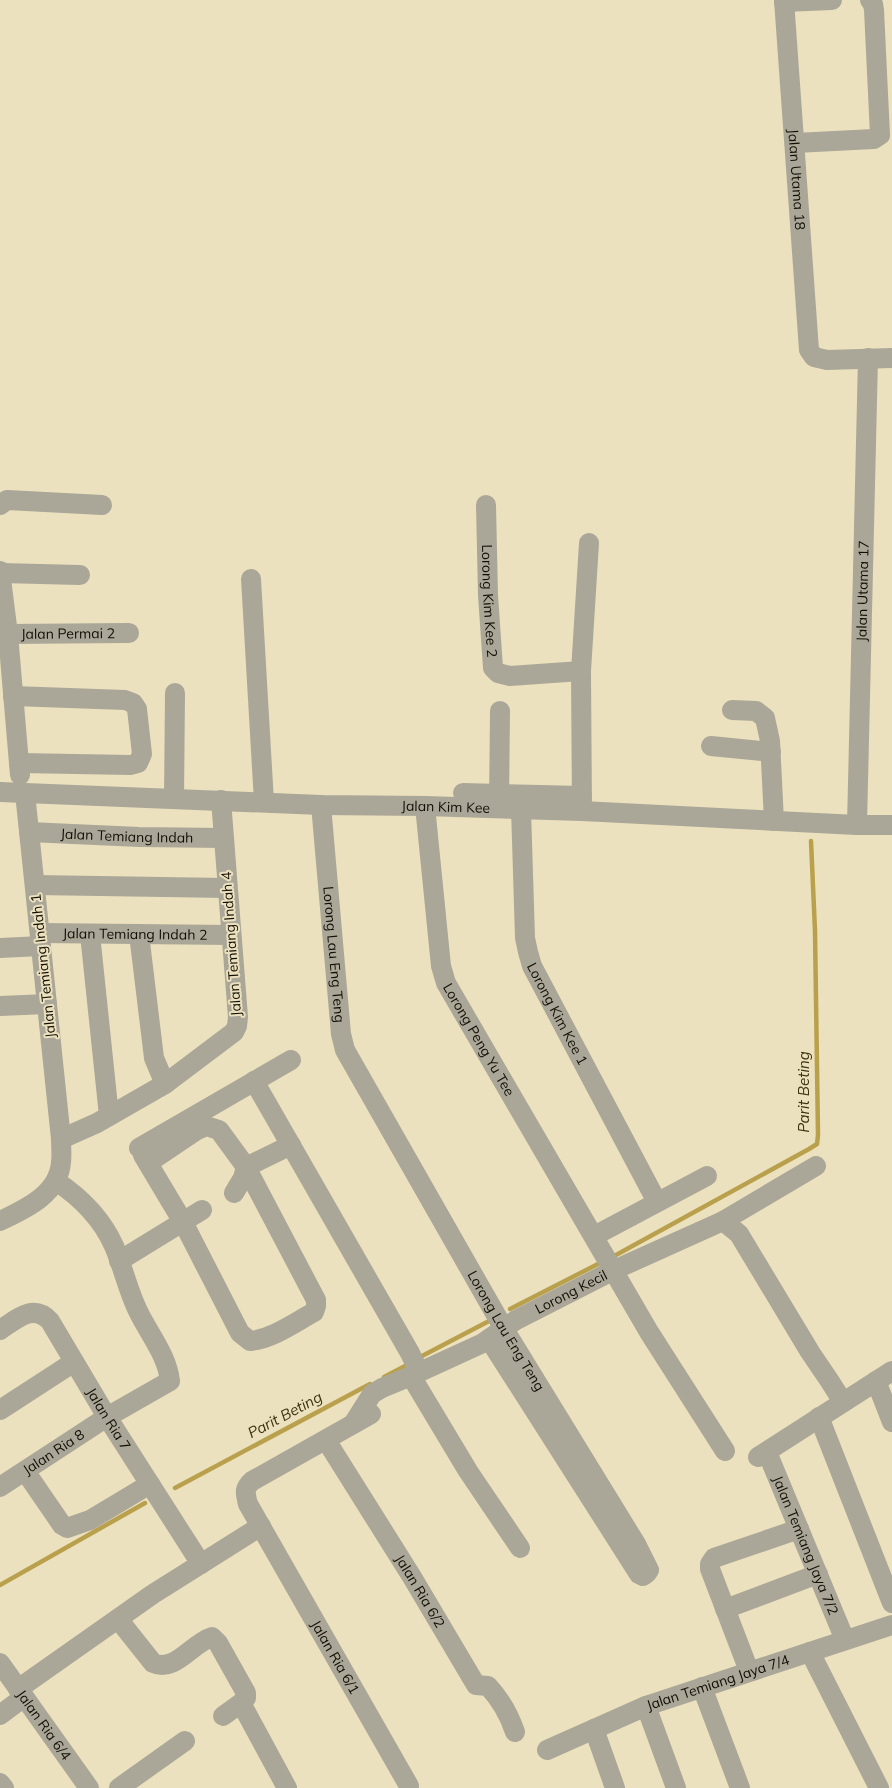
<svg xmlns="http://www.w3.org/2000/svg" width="892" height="1788" font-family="Mulish,sans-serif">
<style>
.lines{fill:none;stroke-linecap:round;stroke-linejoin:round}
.stream{stroke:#b9a04c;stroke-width:4.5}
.minor{stroke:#aba798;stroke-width:20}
.labels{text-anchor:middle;stroke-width:4;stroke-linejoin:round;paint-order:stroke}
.street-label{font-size:14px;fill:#120e04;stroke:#ece1be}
.water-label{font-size:15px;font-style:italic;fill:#3e330e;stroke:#ece1be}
</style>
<rect width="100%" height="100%" fill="#ece1be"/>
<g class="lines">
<g class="stream">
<path d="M616,1255L809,1149L817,1144L818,1135L815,931L811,841"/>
<path d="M510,1309L598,1264"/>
<path d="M422,1356L491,1320"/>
<path d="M384,1377L407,1365"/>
<path d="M175,1488L370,1384"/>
<path d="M0,1585L145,1503"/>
</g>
<g class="minor">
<path id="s1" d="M784,0L809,350L814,357L827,360L892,358"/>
<path d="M784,2L832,0"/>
<path d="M795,143L874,139L880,135L874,10L873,4L870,0"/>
<path d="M0,505L7,500L102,505"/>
<path id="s2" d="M486,505L488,595L493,668L498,673L510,676L581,671"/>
<path d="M0,571L8,634L20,775"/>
<path d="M0,573L80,575"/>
<path d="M251,579L264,802"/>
<path id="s3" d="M8,634L129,633"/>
<path d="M13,696L125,700L133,703L137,709L142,754L138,763L131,765L19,763"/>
<path d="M732,710L756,711L765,718L770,741L774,821"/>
<path d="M711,746L771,752"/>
<path id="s4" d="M0,792L321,805L425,806L582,811L857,825H892"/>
<path d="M463,793L582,796"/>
<path d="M174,799L175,693"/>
<path id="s5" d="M321,805L341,1034L345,1050L504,1329L636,1544L649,1570L647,1573L643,1576L639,1574L489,1339"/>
<path id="s6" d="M425,806L441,966L446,983L649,1332L725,1451"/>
<path d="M499,806L500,711"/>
<path id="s7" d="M521,809L525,938L528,952L532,966L657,1202"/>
<path d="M582,811L581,671L589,543"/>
<path id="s8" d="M857,825L868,358"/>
<path id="s9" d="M29,832L139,837L223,838"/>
<path d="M35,885L227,888"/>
<path id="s10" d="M40,933L231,935"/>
<path d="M90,934L109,1116"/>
<path d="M139,934L154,1058L165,1084"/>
<path d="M0,948L41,946"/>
<path d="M0,1006L47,1004"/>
<path d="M254,1081L410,1353L419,1372"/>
<path d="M61,1139L97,1123L165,1084L234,1032L237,1026L238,1017L221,800"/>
<path d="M139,1148L291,1060"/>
<path d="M143,1155L183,1222L240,1333L250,1341C272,1339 294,1323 314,1312L316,1306V1300L246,1167L291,1145"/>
<path d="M148,1163L197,1130L206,1126L219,1130L246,1167L243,1178L234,1193"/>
<path d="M0,1221C25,1209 59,1194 61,1162C62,1155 61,1147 61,1139L25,793"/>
<path d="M723,1221L816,1166"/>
<path d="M594,1236L707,1176"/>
<path d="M119,1261L202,1210"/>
<path id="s11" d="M0,1330C17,1319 33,1303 50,1321L107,1417L201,1564"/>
<path d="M876,1381L892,1422"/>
<path d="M0,1410L74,1362"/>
<path id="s12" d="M371,1414L252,1481C244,1488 245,1493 248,1504L409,1786"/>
<path d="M819,1417L892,1603"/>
<path d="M353,1424L372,1394L382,1388L411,1376"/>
<path id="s13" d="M326,1440L412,1577L476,1685L488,1686C501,1700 509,1714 515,1732"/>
<path id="s14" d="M767,1452L845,1640"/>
<path d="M758,1457L892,1371"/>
<path d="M25,1471L62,1525L67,1528L90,1520L150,1484"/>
<path id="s15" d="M0,1487L107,1417L170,1381C167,1355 149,1334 138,1311C128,1291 123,1267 114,1246C102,1219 80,1197 56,1181"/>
<path id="s16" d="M520,1548L468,1471L411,1376L483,1343L516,1320L614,1270L723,1221L739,1234L810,1352L829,1380L843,1402"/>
<path d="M725,1609L818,1574"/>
<path d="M118,1619L153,1663C175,1673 192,1643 212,1637L218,1643L246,1693V1698L241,1703L223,1716"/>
<path d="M810,1652L879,1788"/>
<path id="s17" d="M0,1663L89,1788"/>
<path d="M749,1671L710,1569V1564L714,1558L799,1529"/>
<path d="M702,1687L740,1788"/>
<path d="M18,1689L153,1594L261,1526"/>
<path d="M241,1703L287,1788"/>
<path d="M646,1706L676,1788"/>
<path d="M0,1715L24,1697"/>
<path d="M594,1729L615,1788"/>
<path id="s18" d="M547,1750L646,1706L892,1625"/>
<path d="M0,1783L4,1788"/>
<path d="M119,1788L185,1741"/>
</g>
</g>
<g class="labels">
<g class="street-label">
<text dy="5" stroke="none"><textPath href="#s1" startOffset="180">Jalan Utama 18</textPath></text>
<text dy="5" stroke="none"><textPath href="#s8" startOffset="234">Jalan Utama 17</textPath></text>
<text dy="5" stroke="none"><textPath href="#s2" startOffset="96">Lorong Kim Kee 2</textPath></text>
<text dy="5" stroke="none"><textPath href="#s3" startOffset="60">Jalan Permai 2</textPath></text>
<text dy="5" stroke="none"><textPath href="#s4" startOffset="446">Jalan Kim Kee</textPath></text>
<text dy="5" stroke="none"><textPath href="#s9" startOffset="98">Jalan Temiang Indah</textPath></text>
<text dy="5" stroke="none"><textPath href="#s10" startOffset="95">Jalan Temiang Indah 2</textPath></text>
<text transform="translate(231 944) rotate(-94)" y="5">Jalan Temiang Indah 4</text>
<text dy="5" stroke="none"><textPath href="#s5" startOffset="150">Lorong Lau Eng Teng</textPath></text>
<text transform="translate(43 966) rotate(-96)" y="5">Jalan Temiang Indah 1</text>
<text dy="5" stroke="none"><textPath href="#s7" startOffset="212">Lorong Kim Kee 1</textPath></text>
<text dy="5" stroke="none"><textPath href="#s6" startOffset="244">Lorong Peng Yu Tee</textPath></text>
<text dy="5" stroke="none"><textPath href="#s16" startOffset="385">Lorong Kecil</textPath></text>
<text dy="5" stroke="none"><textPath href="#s5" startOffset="570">Lorong Lau Eng Teng</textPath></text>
<text dy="5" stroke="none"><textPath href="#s11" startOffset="171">Jalan Ria 7</textPath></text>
<text dy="5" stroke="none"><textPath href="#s15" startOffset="64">Jalan Ria 8</textPath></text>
<text dy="5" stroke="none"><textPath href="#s14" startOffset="101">Jalan Temiang Jaya 7/2</textPath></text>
<text dy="5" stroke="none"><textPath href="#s13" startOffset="178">Jalan Ria 6/2</textPath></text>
<text dy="5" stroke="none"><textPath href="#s12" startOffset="338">Jalan Ria 6/1</textPath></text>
<text dy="5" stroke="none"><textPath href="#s18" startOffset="184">Jalan Temiang Jaya 7/4</textPath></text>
<text dy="5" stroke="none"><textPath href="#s17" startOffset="76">Jalan Ria 6/4</textPath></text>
</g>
<g class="water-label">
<text transform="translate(804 1092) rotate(-90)" y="5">Parit Beting</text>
<text transform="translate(285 1415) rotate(-28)" y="5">Parit Beting</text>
</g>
</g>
</svg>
